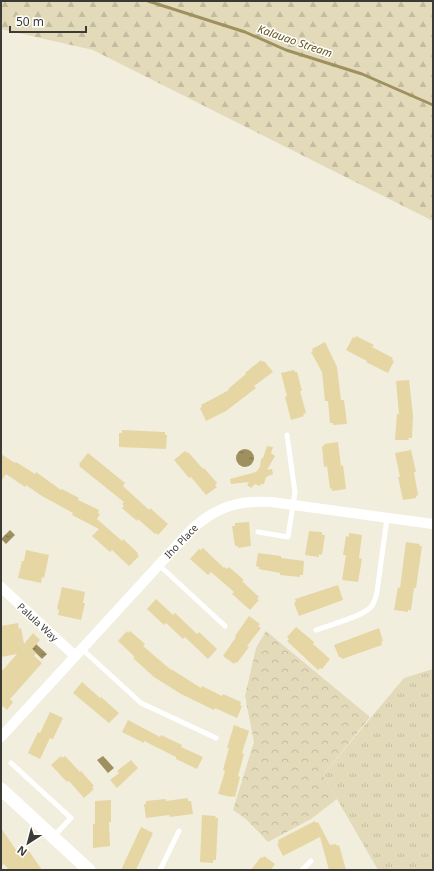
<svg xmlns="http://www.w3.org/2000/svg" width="434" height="871" font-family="'Noto Sans',sans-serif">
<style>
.grass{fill:url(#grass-tufts)}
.forest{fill:url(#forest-firs)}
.park{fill:url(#park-crowns)}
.water{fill:url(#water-ripples)}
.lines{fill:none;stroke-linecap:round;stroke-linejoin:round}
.stream{stroke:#9e905f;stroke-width:3}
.building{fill:#e5d6a3}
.service{stroke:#fff;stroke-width:5}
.minor{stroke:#fff;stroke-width:10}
.tertiary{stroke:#fff;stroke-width:13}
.labels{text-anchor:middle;stroke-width:3;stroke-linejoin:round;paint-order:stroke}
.street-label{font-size:10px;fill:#3c3a34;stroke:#fff}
.water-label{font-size:11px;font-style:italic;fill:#625318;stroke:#fff}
</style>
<defs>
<pattern id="grass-tufts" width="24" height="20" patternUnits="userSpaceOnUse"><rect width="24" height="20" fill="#e3daba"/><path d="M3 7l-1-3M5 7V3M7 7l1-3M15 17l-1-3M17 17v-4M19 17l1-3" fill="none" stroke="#c4bca0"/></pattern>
<pattern id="forest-firs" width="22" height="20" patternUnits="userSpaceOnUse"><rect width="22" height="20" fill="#e3daba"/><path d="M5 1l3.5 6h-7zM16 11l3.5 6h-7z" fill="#c4bca0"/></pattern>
<pattern id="park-crowns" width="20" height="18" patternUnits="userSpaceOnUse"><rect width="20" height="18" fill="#e3daba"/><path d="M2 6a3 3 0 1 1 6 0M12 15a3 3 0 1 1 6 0" fill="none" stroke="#c4bca0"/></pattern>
<pattern id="water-ripples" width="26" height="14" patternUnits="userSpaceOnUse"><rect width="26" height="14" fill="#9e905f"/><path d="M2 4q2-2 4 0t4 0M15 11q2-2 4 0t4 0" fill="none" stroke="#82774f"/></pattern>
</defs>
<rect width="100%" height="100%" fill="#f2eede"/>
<path class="grass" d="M433,669V870H378L323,775L404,678Z"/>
<path class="forest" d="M1,1H433V221L93,50L1,29Z"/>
<path class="park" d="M266,631L370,717L323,775L337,799L311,819L268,842L246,819L233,810L254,742L245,696L256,648Z"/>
<g class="water">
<circle cx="245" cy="458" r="9"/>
<path d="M10,530L15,535L6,544L1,539Z"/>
<path d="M36,644L47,654L42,659L32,649Z"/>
<path d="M103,756L114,768L108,773L97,760Z"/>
</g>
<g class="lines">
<path class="stream" d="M148,1L245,32L286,50L362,74L433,105"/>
</g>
<g class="building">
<path d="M356,336L374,345L372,347L393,358L392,360L394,361L388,373L366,362L367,361L346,350L353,337L355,338Z"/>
<path d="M325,342L337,367L341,400H344L347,424L333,425V423H330L328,401H325L322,372L311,352L313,351L312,349Z"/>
<path d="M261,360L262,362L264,361L273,372L254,386L256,388L226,411L206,421L200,408L202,407L201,405L229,390L228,389L246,374L245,373Z"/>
<path d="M294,370L295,372H297L302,391H300L306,413L303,414L304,416L291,420L285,397L287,396L281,373Z"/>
<path d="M409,380L413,415L412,438H408L409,440H395L397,414H399L396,381Z"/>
<path d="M122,430L165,432V435H167L166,449L119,447V433H122Z"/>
<path d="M338,442L341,466L343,465L346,489L332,491V488L330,489L327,466L324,467L322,446H324V444Z"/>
<path d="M267,446L273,447L271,453L275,456L267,470L272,469L273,474L266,477L264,484H261L260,486L255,484L251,488L247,485L249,482L231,484L230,479L256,472L260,467L261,459L263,458Z"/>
<path d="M411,450L416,472H414L418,495L416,496V498L403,500L398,477H400L395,453Z"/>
<path d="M185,451L187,453L188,452L203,469L204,468L217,483L215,485L217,487L206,495L191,477L189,478L174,460Z"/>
<path d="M88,453L125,483L123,486L149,510L150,508L168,524L158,535L156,533L155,534L138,519L137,521L122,508L124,506L122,504L124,502L79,466L80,465L79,464Z"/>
<path d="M1,454L15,463L16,462L35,474L36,472L61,490L62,489L79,498L78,500L99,510L98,513L100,514L97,519L122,541L123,539L138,553L137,554L139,556L129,566L112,550L110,552L92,536L99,529L72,515L73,513L42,496L26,485L25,487L6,474L1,481Z"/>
<path d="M249,522L251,546L238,548V546H235L232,526H235V523Z"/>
<path d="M309,531L322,532V535H325L322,555L319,554V557L305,555Z"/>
<path d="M349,533L362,535L359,558L362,559L358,582L342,580L346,555H343L346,536L349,537Z"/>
<path d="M406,542L420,544L419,546H422L416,588H414L411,610H408V612L394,610L398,587L400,588Z"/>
<path d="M203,548L224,568L225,567L227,569L229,567L244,580L242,581L259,597L257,599L259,600L250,610L232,594L234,592L211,572L208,575L190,559L199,549L201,550Z"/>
<path d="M26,550L49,555L44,578L42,577L41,583L18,578L22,561H24Z"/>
<path d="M258,553L281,556V558L304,561L303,575H300V577L280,575V573L259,569V567L256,566Z"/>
<path d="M338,585L343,600L299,616L294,603L296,602L295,599Z"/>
<path d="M62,587L85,592L83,603H85L81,620L58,615L59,610L57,609Z"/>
<path d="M156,599L173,615L175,613L197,634L199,632L217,649L208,659L185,637L183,639L166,623L164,625L147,609Z"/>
<path d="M249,616L260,624L258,626L261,628L247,646L249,647L237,663L235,662L234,664L223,656L236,637L235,636Z"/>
<path d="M18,623L19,629L21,628L24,644L33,633L40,640L32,649L36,653L34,656L42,663L10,699L13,702L7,710L3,706L1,709V672L17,654L1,657V626Z"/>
<path d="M296,627L314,642L313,644L330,659L322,669L320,668L318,670L287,641L289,639L287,637Z"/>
<path d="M379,628L383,641L381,642L382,645L342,659L341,657H339L334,645Z"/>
<path d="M127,631L128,633L130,631L145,644L143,646L171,670V669L201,688L202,686L222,696L223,694L241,702L240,705L242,706L237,718L215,708L214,710L181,694L154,677L133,658L135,657L118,641Z"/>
<path d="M82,682L100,698L101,697L119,713L109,723L73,693Z"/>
<path d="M50,712L63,718L53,739L50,738L40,759L28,753L38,732L40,733Z"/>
<path d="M128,720L160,737L161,735L182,745L181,747L203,757L197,769L176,759V757L144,741V743L122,732Z"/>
<path d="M234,725L249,731L242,753L244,754L238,776L240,777L235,797L232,796L231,797L218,794L225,771L223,770L229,748H227Z"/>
<path d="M61,756L62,758L65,756L80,772L81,771L94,786L92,787L94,789L84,798L69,781L67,782L51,765Z"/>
<path d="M131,760L138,768L117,788L110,780L119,773L117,771Z"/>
<path d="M188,798V801H191L193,814L170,817L169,815L146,818L144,804H146V801L166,799V801Z"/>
<path d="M111,800V822H109L110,846L93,848V824H95V801Z"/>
<path d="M202,815L216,816L215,818H218L216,860H213V863L200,862Z"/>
<path d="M315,821L316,823L318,822L330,845L336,844L337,846L339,845L346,870H329L320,837L283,856L277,844L279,843L278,840Z"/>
<path d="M141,827L153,833L136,870H121Z"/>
<path d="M1,828L20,856L29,851L42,870H9L4,864L1,866Z"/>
<path d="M264,856L275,864L271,870H251L261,857L263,858Z"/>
</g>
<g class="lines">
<g class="service">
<path d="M258,532L288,537L295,492L287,435"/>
<path d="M159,565L225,626"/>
<path d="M316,630C329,625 362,617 371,607C374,603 376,597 377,592L387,518"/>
<path d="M82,649L141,703L216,738"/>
<path d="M11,763L71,818L54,836"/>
<path d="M160,870L179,831"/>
<path d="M302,870L311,861"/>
</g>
<g class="minor">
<path d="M1,587L75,656"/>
<path d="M1,737L190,531C215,507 238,500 271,502L433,524"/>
</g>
<path class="tertiary" d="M1,789L89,870"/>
</g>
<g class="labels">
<g class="street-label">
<text transform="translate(181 541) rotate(-46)" y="4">Iho Place</text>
<text transform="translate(38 622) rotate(43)" y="4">Palula Way</text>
</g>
<g class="water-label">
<text transform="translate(295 41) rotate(19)" y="4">Kalauao Stream</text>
</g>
</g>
<rect width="434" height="871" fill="none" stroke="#3c3a34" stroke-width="4"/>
<g transform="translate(28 843) rotate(216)" stroke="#ffffff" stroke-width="3" paint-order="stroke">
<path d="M0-3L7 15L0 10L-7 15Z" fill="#3c3a34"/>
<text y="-6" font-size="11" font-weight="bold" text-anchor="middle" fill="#3c3a34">N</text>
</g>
<path d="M10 26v6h76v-6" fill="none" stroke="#3c3a34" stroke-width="2"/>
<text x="16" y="26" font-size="12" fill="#3c3a34" stroke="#ffffff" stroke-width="3" paint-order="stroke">50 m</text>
</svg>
